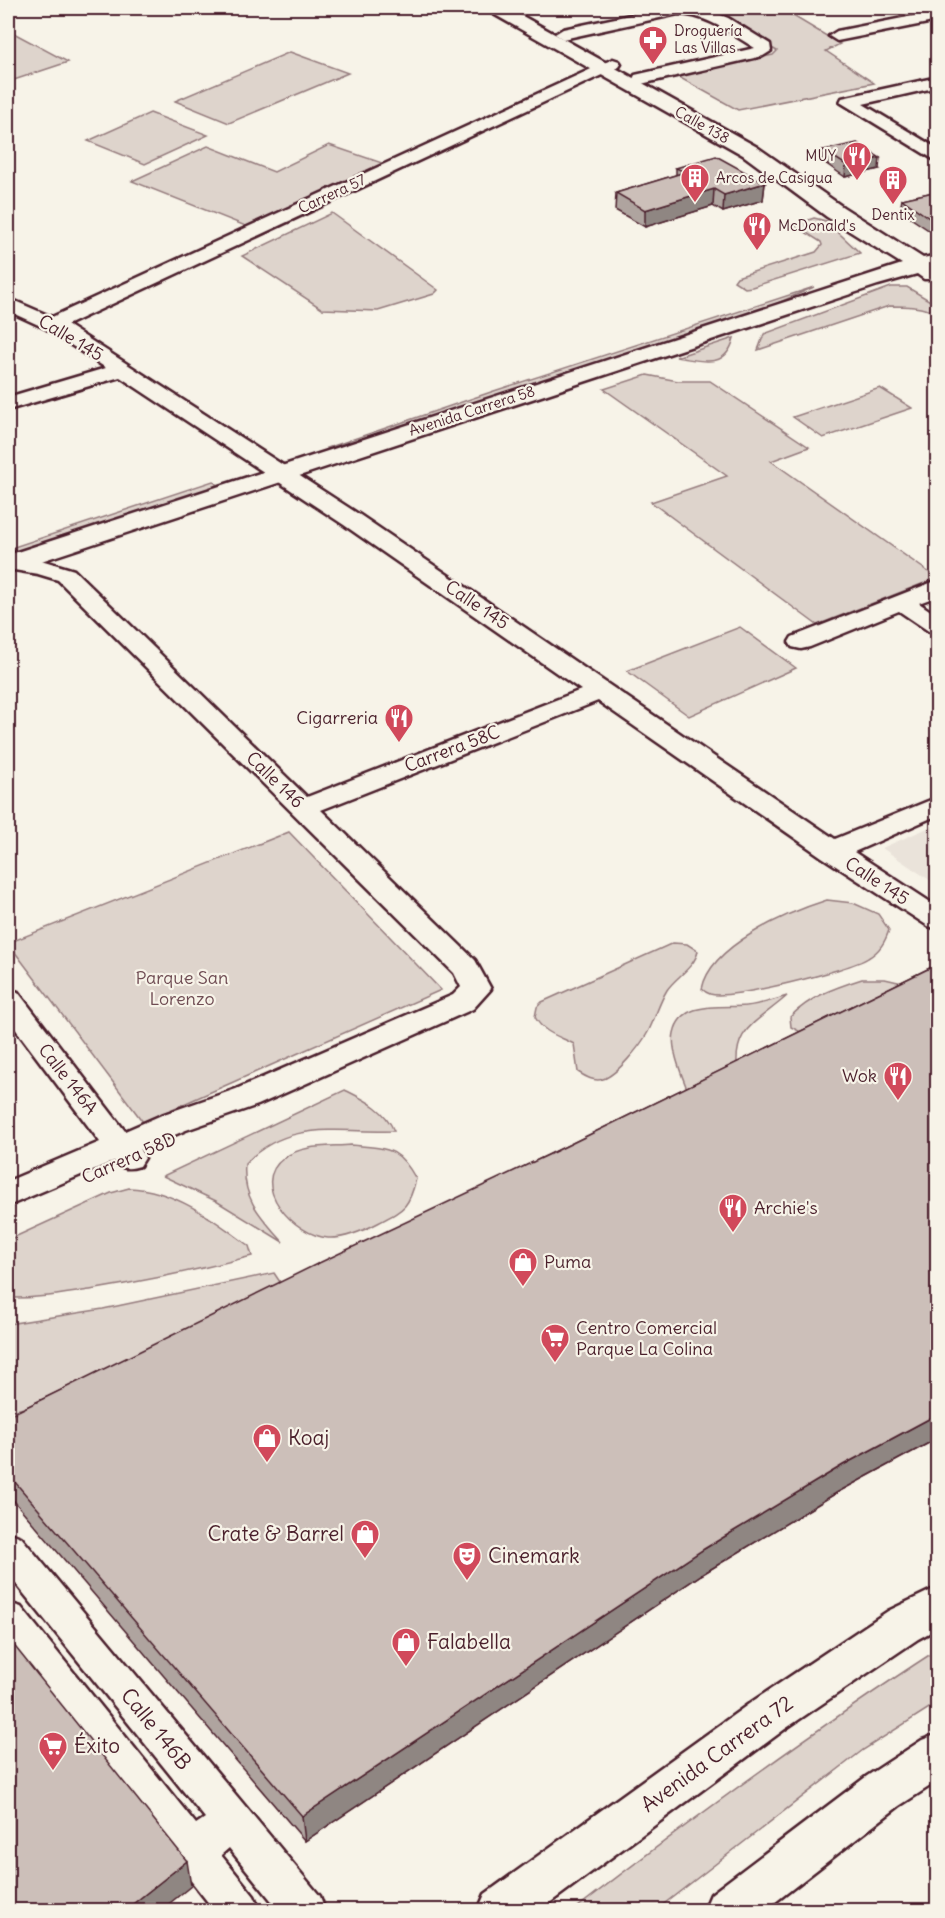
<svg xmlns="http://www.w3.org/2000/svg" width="945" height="1918" font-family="Delius,sans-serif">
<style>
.built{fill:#eae3da}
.green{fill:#ded4cc;stroke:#947a7c;stroke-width:1.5}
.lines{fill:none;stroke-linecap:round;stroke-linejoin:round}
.minor-casing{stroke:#4a1f2b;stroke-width:5}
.secondary-casing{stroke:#4a1f2b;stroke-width:5}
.trunk-casing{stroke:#4a1f2b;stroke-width:5}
.minor{fill:#f7f3e8;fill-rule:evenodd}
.secondary{fill:#f7f3e8;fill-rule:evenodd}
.trunk{fill:#f7f3e8;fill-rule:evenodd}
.wall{fill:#afa49f;stroke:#4a1f2b;stroke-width:1.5}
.shaded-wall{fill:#8f8682;stroke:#4a1f2b;stroke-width:1.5}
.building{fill:#ccbfb9;stroke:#4a1f2b;stroke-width:1.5}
.labels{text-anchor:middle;stroke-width:4.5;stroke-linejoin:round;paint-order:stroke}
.far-poi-label{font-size:15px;fill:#4a1f2b;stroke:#f7f3e8;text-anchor:start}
.far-street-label{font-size:15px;fill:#4a1f2b;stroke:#f7f3e8}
.street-label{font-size:18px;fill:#4a1f2b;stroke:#f7f3e8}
.poi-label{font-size:18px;fill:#4a1f2b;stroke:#f7f3e8;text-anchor:start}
.park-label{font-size:18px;fill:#6f4c53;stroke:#f7f3e8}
.near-poi-label{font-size:21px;fill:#4a1f2b;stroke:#f7f3e8;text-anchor:start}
.near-street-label{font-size:21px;fill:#4a1f2b;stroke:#f7f3e8}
</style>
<rect width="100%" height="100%" fill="#f7f3e8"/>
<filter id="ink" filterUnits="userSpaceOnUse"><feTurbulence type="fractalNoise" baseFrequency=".0167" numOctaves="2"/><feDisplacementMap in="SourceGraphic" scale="12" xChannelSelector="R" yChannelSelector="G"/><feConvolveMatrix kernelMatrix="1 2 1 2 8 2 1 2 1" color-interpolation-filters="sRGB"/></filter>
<g filter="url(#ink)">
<path class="built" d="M937,824V885L882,848Z"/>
<g class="green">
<path d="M701,8H780L840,44L826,51L874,83L738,110L675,75L773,55L777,51Z"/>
<path d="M8,30L68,62L8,82Z"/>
<path d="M290,52L348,73L229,123L175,101Z"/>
<path d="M150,113L208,135L145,164L88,141Z"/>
<path d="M329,145L385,164L248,227L132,181L208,146L274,172Z"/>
<path d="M332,213L438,290L434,294L378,311L322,309L242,256Z"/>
<path d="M814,218L826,221L860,253L752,287L745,288L734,281L737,277L816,252L822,245L821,242L794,225Z"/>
<path d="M814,287L753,314L330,451L327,448L494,391Z"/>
<path d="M891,287H907L937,305V314C923,306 905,306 889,306L758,350L764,334Z"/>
<path d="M734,338C726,370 702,361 676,357Z"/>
<path d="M647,375L678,381H710L809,447L771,461L937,578L817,625L651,502L727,476L604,389Z"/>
<path d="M880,388L912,408L823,438L793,417Z"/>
<path d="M213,481L219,487L8,558V549Z"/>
<path d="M740,627L796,668L689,716L627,671Z"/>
<path d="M289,832L441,990L143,1122L8,943Z"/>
<path d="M827,900L853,903L878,914L889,930C885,942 880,951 868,958C850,970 730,1000 710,994C707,993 704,991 702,989C710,945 789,912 827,900Z"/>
<path d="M673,943L687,944L698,951C695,967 676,977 667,990C659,1003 655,1019 648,1032C641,1045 617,1075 603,1079C594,1082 586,1077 578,1072L574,1044C559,1036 543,1033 535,1017L537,1007L542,1002Z"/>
<path d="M862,979H885L920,987L816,1040L791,1027L790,1017C811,996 834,988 862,979Z"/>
<path d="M787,996C755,1024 731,1029 738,1076L690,1097C684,1080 670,1050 674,1033C681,1000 720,1008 746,1006C760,1005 773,1000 787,996Z"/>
<path d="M345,1090C365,1100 385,1109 394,1131C340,1133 288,1118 245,1164C242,1199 261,1217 283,1242L216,1201L163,1176Z"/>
<path d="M351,1145C387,1149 397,1145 416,1179C409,1207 405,1209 380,1222C365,1230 345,1239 328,1238C295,1236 247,1185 284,1158C302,1144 330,1147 351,1145Z"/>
<path d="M129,1188C173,1189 215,1220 249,1246L252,1256C198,1270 145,1281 90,1290C62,1294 35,1299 8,1298V1240L111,1193Z"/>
<path d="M274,1273L288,1294L36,1405L8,1412V1324L103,1309Z"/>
<path d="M937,1650V1703L863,1750L656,1910H574C692,1819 812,1731 937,1650Z"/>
</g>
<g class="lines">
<g class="minor-casing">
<g id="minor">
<path d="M663,8L706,9L728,18L770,44L771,51L763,56L641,84L633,79L635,75L755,48C730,33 708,15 678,14L563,39L555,34L563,29Z"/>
<path d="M938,11V21L837,41L829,36L837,31Z"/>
<path d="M613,59L619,61L621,64L619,67L67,325L360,515L835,839L938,797V815L854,852L938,907V929L928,926L822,857L598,701L321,810L475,960L491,989L473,1009L258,1105L186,1130L140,1150L145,1158L140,1166C130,1169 121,1170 114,1161L8,1206V1181L100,1142L8,1019V989L18,992L125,1131L164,1114L236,1089L453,995L461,987L454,973L58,580L38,574L8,569V557L41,560L74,570L307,797L581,690L344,525L120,377L8,410V397L106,368L45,328L8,311V298L52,317Z"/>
<path d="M938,77V87L863,104L938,149V162L840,102L842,98Z"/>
<path d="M938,580V596L919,603L938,616V634L930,632L899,611L810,647L801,649L792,647L789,642L792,637Z"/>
<path d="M8,1532L21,1537L320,1896L325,1910H279L229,1848L221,1855L254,1896L260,1910H214L8,1647V1603L21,1607L196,1824L205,1818L8,1574Z"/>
</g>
</g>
<g class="secondary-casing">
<path id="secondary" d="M487,8H508L757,147L843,207L923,258L938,255V279H924L917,274L878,285L8,572V555L902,264L827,217L743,155L490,12Z"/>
</g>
<g class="trunk-casing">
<g id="trunk">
<path d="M938,1587V1628L918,1639L785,1729L540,1910H478L485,1894L753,1701L888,1611Z"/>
<path d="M938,1734V1781L899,1806L765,1910H704L711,1894L867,1776L922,1740Z"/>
</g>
</g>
<use href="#minor" class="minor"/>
<use href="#secondary" class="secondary"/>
<use href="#trunk" class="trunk"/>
</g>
<g class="wall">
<path d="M823,150L879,169L845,177L822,161Z"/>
<path d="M676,168L765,183L763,200L723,212L713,206L645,227L615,210L616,193L676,175Z"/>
<path d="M938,191L930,231L900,211L902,199Z"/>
<path d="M938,964V1438L838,1492L701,1575L305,1841L8,1494V1416L548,1155Z"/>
</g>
<g class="shaded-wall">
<path d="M880,158L879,169L845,177L846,165Z"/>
<path d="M765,183L763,200L723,212L724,195Z"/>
<path d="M714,189L713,206L645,227V210Z"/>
<path d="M938,218V230L930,231L932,220Z"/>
<path d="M938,1414V1438L838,1492L701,1575L305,1841L302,1816L704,1549L843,1465Z"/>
<path d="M187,1861L191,1886L160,1911H124Z"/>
</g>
<g class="building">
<path d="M857,143L880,158L846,165L823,150Z"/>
<path d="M716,156L765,183L724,195L714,189L645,210L616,193L685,172L676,168Z"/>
<path d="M938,191V218L932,220L902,199Z"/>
<path d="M938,964V1414L843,1465L704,1549L302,1816L8,1474V1416L319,1263L548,1155Z"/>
<path d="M8,1638L187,1861L124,1911H8Z"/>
</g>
</g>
<defs>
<g id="pharmacy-pin" transform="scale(1.5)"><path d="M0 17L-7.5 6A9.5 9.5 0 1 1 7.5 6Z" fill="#d1495b" stroke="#f7f3e8"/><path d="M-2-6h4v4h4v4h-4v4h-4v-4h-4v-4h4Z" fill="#fff"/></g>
<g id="restaurant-pin" transform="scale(1.5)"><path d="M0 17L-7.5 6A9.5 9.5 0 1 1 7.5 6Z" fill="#d1495b" stroke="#f7f3e8"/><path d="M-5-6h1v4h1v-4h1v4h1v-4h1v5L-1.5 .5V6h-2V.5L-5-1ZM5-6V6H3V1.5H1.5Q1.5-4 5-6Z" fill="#fff"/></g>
<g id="building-pin" transform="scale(1.5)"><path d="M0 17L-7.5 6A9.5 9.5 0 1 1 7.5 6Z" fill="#d1495b" stroke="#f7f3e8"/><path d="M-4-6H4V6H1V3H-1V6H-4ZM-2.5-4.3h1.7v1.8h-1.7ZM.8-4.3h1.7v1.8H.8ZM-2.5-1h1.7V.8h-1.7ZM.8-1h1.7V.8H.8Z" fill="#fff"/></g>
<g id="shop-pin" transform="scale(1.5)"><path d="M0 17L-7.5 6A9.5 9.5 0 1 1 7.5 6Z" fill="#d1495b" stroke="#f7f3e8"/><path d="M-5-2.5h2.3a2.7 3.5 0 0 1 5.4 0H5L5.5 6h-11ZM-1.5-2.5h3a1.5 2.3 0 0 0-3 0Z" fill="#fff"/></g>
<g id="supermarket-pin" transform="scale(1.5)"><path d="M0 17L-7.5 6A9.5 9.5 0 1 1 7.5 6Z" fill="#d1495b" stroke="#f7f3e8"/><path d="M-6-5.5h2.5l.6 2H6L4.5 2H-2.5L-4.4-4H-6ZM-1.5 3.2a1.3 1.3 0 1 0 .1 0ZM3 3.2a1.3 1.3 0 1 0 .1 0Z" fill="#fff"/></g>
<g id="theatre-pin" transform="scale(1.5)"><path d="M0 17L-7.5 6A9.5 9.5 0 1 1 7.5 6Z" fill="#d1495b" stroke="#f7f3e8"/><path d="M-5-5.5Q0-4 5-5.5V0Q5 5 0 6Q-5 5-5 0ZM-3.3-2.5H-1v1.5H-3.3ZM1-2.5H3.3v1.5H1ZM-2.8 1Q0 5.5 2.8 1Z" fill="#fff"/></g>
</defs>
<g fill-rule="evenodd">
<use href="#pharmacy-pin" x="653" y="40"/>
<use href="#restaurant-pin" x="857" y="156"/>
<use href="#building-pin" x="695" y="178"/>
<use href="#building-pin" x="893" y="180"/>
<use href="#restaurant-pin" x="757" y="226"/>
<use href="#restaurant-pin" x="399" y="718"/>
<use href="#restaurant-pin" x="898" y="1076"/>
<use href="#restaurant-pin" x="733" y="1208"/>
<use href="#shop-pin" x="523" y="1262"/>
<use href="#supermarket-pin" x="555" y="1338"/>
<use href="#shop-pin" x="267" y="1438"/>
<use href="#shop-pin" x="365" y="1534"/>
<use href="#theatre-pin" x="467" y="1556"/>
<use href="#shop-pin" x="406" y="1642"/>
<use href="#supermarket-pin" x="53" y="1746"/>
</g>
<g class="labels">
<g class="far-poi-label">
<text x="674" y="36">Droguería<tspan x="674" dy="17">Las Villas</tspan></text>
<text x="836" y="161" text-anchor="end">MUY</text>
<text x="716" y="183">Arcos de Casigua</text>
<text x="893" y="220" text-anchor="middle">Dentix</text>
<text x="778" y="231">McDonald's</text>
</g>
<g class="far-street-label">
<text transform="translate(702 125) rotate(29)" y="5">Calle 138</text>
<text transform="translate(332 194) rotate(-25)" y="5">Carrera 57</text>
<text transform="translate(472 411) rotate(-18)" y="5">Avenida Carrera 58</text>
</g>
<g class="street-label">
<text transform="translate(71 338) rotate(31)" y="6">Calle 145</text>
<text transform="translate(477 605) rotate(34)" y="6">Calle 145</text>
<text transform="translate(452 749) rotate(-21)" y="6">Carrera 58C</text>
<text transform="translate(275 780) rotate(44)" y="6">Calle 146</text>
<text transform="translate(877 881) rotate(33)" y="6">Calle 145</text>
<text transform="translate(68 1079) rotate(52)" y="6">Calle 146A</text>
<text transform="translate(129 1158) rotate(-24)" y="6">Carrera 58D</text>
</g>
<g class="poi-label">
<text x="378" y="724" text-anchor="end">Cigarreria</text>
<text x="877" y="1082" text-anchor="end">Wok</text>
<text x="754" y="1214">Archie's</text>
<text x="544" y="1268">Puma</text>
<text x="576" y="1334">Centro Comercial<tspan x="576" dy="21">Parque La Colina</tspan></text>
</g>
<g class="park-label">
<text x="182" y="984">Parque San<tspan x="182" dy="21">Lorenzo</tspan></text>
</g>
<g class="near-poi-label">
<text x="288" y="1445">Koaj</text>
<text x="344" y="1541" text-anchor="end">Crate &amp; Barrel</text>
<text x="488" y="1563">Cinemark</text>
<text x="427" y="1649">Falabella</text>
<text x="74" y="1753">Éxito</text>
</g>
<g class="near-street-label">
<text transform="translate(156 1729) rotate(51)" y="7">Calle 146B</text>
<text transform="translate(717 1754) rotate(-36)" y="7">Avenida Carrera 72</text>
</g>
</g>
<rect width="945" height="1918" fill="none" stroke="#f7f3e8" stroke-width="30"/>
<rect x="15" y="15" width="915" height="1888" fill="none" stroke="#4a1f2b" stroke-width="2" filter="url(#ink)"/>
</svg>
